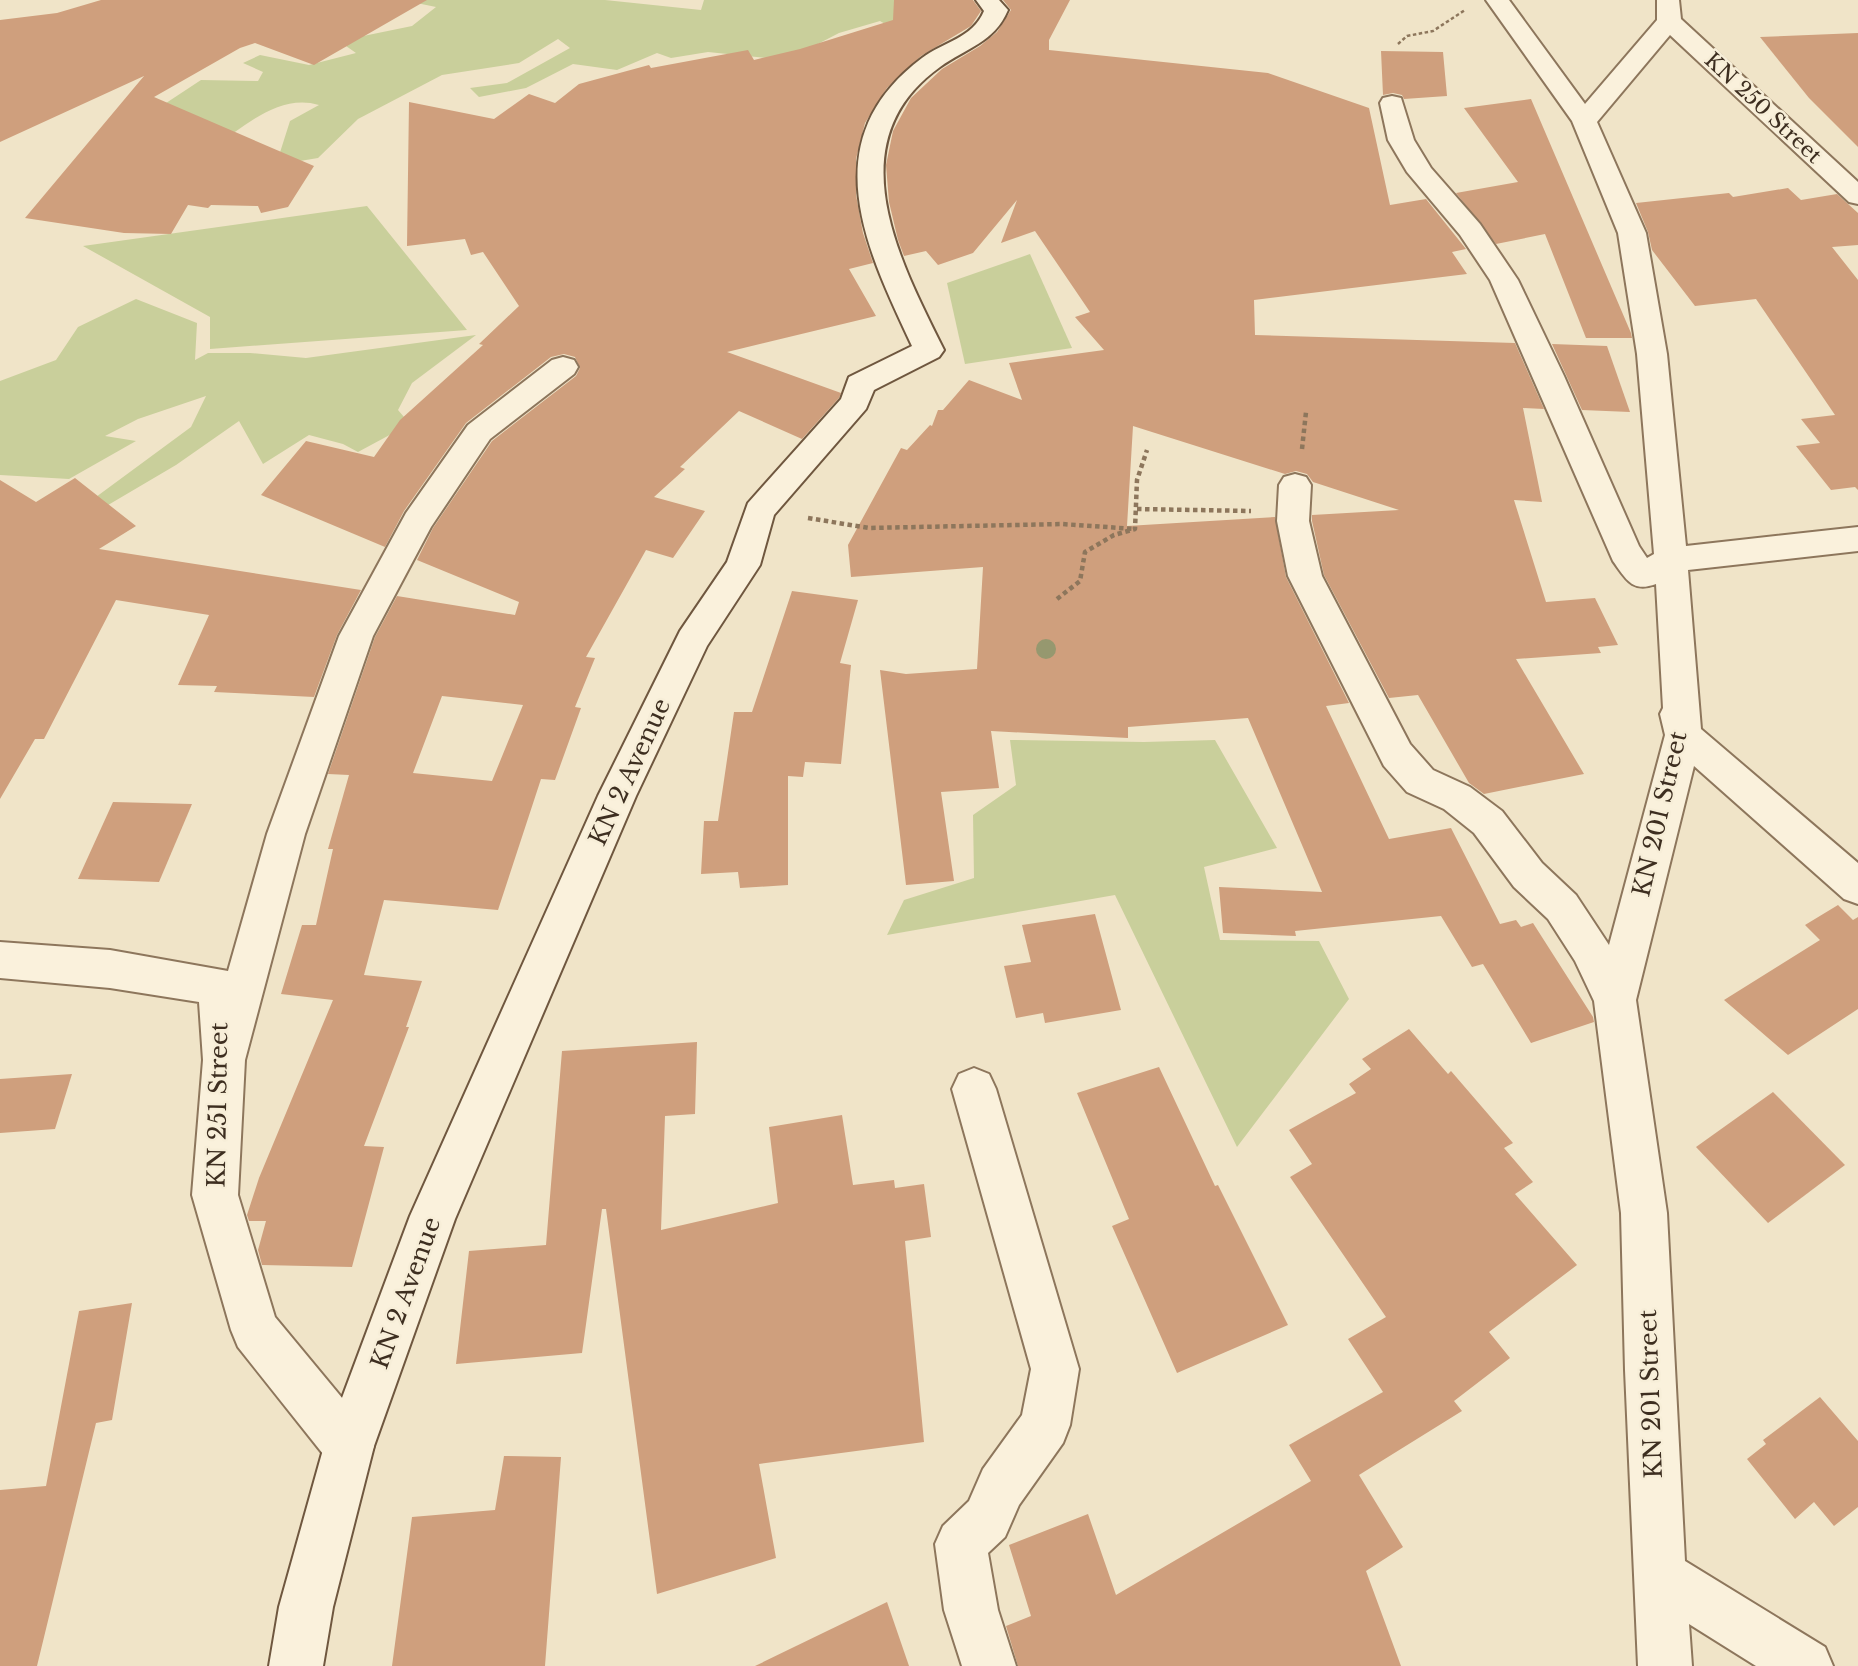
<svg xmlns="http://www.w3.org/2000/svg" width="1858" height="1666" font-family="'Libre Baskerville',serif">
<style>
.green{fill:#c9cf9b}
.building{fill:#cf9f7d;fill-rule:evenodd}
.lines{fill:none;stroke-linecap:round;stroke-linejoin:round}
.street-casing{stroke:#8d765c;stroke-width:4}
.secondary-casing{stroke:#6f573f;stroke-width:4}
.path-far1{stroke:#8d765c;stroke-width:2.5;stroke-dasharray:3.5 2.5;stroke-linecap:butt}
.path{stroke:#8d765c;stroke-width:4.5;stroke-dasharray:4.5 3.5;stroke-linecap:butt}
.street{fill:#faf1dc;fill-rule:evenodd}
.secondary{fill:#faf1dc;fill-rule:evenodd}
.tree{fill:#96986f}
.labels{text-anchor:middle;stroke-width:5;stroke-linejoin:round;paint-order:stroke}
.far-street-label{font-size:21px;fill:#3d2e20;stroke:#f7eed8}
.street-label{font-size:24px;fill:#3d2e20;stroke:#f7eed8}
</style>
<rect width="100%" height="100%" fill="#f0e4c8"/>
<g class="green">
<path d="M402,0H605L701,10L704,0H935L922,46L880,21L839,33L787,60L708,52L671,58L657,53L617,70L573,64L526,88L479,97L470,88L507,83L570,48L558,39L519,63L442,75L358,119L318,158L276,165L290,121L319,105C280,93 245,126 215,146L157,109L201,80L258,81L263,72L243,63L260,55L309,65L356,53L339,41L412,26L436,7Z"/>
<path d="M367,206L467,330L210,349V317L83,246Z"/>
<path d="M1030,254L1072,348L965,364L947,283Z"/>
<path d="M136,299L197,323L195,360L208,353H250L306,358L476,335L412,383L398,410L410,424L358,452L343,444L309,435L263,464L239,421L176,465L103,508L77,511L191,427L206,396L138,419L105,436L136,441L69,479L0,475V381L56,360L78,327Z"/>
<path d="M1010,740L1144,742L1215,740L1277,848L1204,867L1220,940L1319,941L1349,999L1237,1147L1115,895L887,935L904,900L974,878L973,815L1016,785Z"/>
</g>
<g class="building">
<path d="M101,0H427L314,65L255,43L240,48L154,97L314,166L288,207L261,213L258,206L211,205L208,208L188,205L171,234L124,233L25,218L144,76L0,142V20L57,13Z"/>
<path d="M894,0H973L981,11L971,26L921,56L887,88L865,123L856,159V195L863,233L873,263L849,269L876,316L727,352L841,393L839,398L802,439L739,411L680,467L685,469L654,497L705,511L673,558L646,550L586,657L595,658L575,707L581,708L555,780L541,779L498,910L384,900L364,975L422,981L406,1027H409L364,1146L384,1147L352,1267L262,1265L258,1250L266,1221H249L247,1215L259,1178L333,1000L281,994L302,925H316L333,849H328L349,775L328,774L375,637L397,596L515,615L519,602L417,560L433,528L492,441L576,376L580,368L575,357L564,354L551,357L466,423L404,511L385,547L261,495L306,441L374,457L400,420L483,345L479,344L519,306L483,252L471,255L465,239L407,246L409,102L494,119L529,94L555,103L579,84L649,65L651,68L748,50L754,60L800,49L893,20ZM442,696L523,705L492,781L413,773Z"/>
<path d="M1003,0H1070L1049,40V50L1268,73L1369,108L1390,205L1426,199L1466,249L1452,252L1467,274L1254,300L1255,335L1515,343L1544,409L1523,408L1542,502L1514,500L1546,602L1595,598L1618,645L1598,647L1601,653L1516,659L1584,774L1484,794L1469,783L1418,695L1389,698L1324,575L1312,521V515L1399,510L1313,482L1307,474L1296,471L1285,474L1133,426L1127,526L1275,517L1286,577L1349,703L1326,706L1389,839L1451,828L1500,924L1516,920L1521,927L1533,923L1593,1017L1594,1022L1531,1043L1483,964L1472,967L1441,916L1295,931L1296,936L1223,933L1219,887L1322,892L1248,718L1128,727V738L991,731L999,788L941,792L954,881L906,885L880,670L906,674L977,669L983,567L851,577L848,545L901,448L907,450L930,425L932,426L938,410H943L969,380L1022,400L1009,363L1104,350L1075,317L1090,312L1035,231L1001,243L1017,200L973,253L938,265L926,251L904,256L898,240L889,202L886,165L893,131L911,98L942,69L980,46L997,32L1011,10Z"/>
<path d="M1858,33V147L1809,98L1760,37Z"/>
<path d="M1381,51L1443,52L1447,96L1404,99L1402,95L1393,93L1383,95Z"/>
<path d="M1531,99L1631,333L1632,338H1586L1545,234L1496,244L1456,193L1518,182L1464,108Z"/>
<path d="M1788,188L1801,200L1837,194L1858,213V245L1832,247L1858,280V490L1855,487L1831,490L1796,446L1820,443L1801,419L1835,415L1756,299L1695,306L1652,250L1648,232L1636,203L1729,193L1733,197Z"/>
<path d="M1552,344L1607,346L1630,412L1582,410Z"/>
<path d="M75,478L136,526L99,549L361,590L337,635L314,697L214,692L217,686L178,685L209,615L116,600L44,739H35L0,799V480L36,502Z"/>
<path d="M792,591L858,600L840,663L851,665L841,764L805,762L803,777L788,776V885L740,888L738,872L701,874L704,821H718L734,712H752Z"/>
<path d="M113,802L192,804L159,882L78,879Z"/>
<path d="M1838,905L1853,920L1858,917V1009L1788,1055L1724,1000L1820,940L1805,925Z"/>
<path d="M1095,914L1121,1010L1045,1023L1043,1013L1016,1018L1004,966L1031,962L1022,925Z"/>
<path d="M1409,1029L1448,1074L1451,1071L1513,1143L1504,1148L1533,1182L1515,1194L1577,1265L1489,1332L1510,1358L1454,1401L1462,1411L1359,1475L1403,1547L1366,1571L1401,1666H1018L1006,1626L1031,1616L1009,1545L1088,1514L1116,1595L1311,1481L1289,1445L1383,1392L1348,1339L1386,1317L1290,1177L1312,1164L1289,1130L1356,1093L1349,1084L1371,1069L1362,1059Z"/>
<path d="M697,1042L695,1114L665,1116L661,1230L778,1203L769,1127L842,1115L853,1185L894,1180L895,1188L924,1184L931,1237L905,1241L924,1442L759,1464L776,1558L657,1594L606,1209H602L582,1353L456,1364L469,1251L546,1245L562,1051Z"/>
<path d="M1159,1067L1215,1186L1218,1185L1288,1325L1177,1373L1112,1226L1129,1219L1077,1093Z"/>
<path d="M72,1074L55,1129L0,1133V1079Z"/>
<path d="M1773,1092L1845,1165L1768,1223L1696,1147Z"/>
<path d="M132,1303L112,1420L96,1423L37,1666H0V1490L46,1486L79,1311Z"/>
<path d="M1820,1397L1858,1441V1507L1834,1526L1814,1502L1795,1519L1747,1459L1766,1444L1763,1440Z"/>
<path d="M504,1456L561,1457L545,1666H392L412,1517L495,1510Z"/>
<path d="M887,1602L909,1666H755Z"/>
</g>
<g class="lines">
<g class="street-casing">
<g id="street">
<path d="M1486,0H1509L1585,104L1657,20V0H1679L1681,19L1858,182V204L1849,202L1670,35L1597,122L1646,233L1667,354L1686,546L1858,527V551L1688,570L1701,729L1858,863V904L1844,899L1694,766L1636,1000L1667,1213L1685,1561L1825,1647L1833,1666H1756L1689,1624L1692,1666H1638L1625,1370L1621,1213L1594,1001L1575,961L1548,919L1514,887L1474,833L1444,809L1407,792L1384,766L1288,576L1277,521L1279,485L1284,477L1295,474L1306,477L1311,485L1309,521L1322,576L1410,744L1433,770L1470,787L1502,811L1542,863L1576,895L1609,945L1665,735L1660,714L1663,708L1656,584C1632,593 1626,579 1613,561L1490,280L1460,235L1407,172L1388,140L1380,103L1383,98L1392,96L1401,98L1414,140L1431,168L1480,224L1518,280L1564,376L1639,546L1647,558L1654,554L1637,354L1618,233L1572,121Z"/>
<path d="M563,357L574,360L578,367L574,374L490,439L431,527L373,636L305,834L245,1060L238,1195L275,1317L367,1428L374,1446L367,1464L349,1471L331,1464L238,1347L231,1330L192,1195L203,1060L199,1002L110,988L0,978V942L110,950L228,971L267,834L339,636L406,513L468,425L552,360Z"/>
<path d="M974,1068L989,1074L996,1089L1079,1369L1070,1425L1063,1443L1019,1505L1005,1537L988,1553L998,1610L1016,1666H962L944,1610L935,1544L943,1526L969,1501L983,1469L1022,1415L1031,1369L952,1089L959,1074Z"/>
</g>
</g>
<g class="secondary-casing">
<path id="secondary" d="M976,0H999L1008,10C994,43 966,48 940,67C836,141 899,260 944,350L939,357L874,390L866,409L774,515L760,565L707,646L636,796L455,1219L374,1446L333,1607L323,1666H269L279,1607L324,1446L410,1216L598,796L680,631L727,562L748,503L841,399L849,377L912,346C865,246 813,140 922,58C943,42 973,38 984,11Z"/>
</g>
<path class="path-far1" d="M1398,44L1407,36L1433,31L1465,10"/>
<g class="path">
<path d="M1302,449L1306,412"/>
<path d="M1137,509L1251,511"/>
<path d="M808,518L869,528L1062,524L1135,529"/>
<path d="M1057,599L1080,581L1085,552L1114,535L1135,529L1137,480L1147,450"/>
</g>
<use href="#street" class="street"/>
<use href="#secondary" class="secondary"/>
</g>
<circle class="tree" cx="1046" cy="649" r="10"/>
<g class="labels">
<g class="far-street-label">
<text transform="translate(1763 108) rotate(43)" y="7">KN 250 Street</text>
</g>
<g class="street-label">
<text transform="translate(630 772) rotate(-65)" y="8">KN 2 Avenue</text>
<text transform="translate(1660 814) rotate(-77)" y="8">KN 201 Street</text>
<text transform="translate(218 1105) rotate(-89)" y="8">KN 251 Street</text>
<text transform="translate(406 1293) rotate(-70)" y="8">KN 2 Avenue</text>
<text transform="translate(1651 1394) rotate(-92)" y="8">KN 201 Street</text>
</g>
</g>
</svg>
